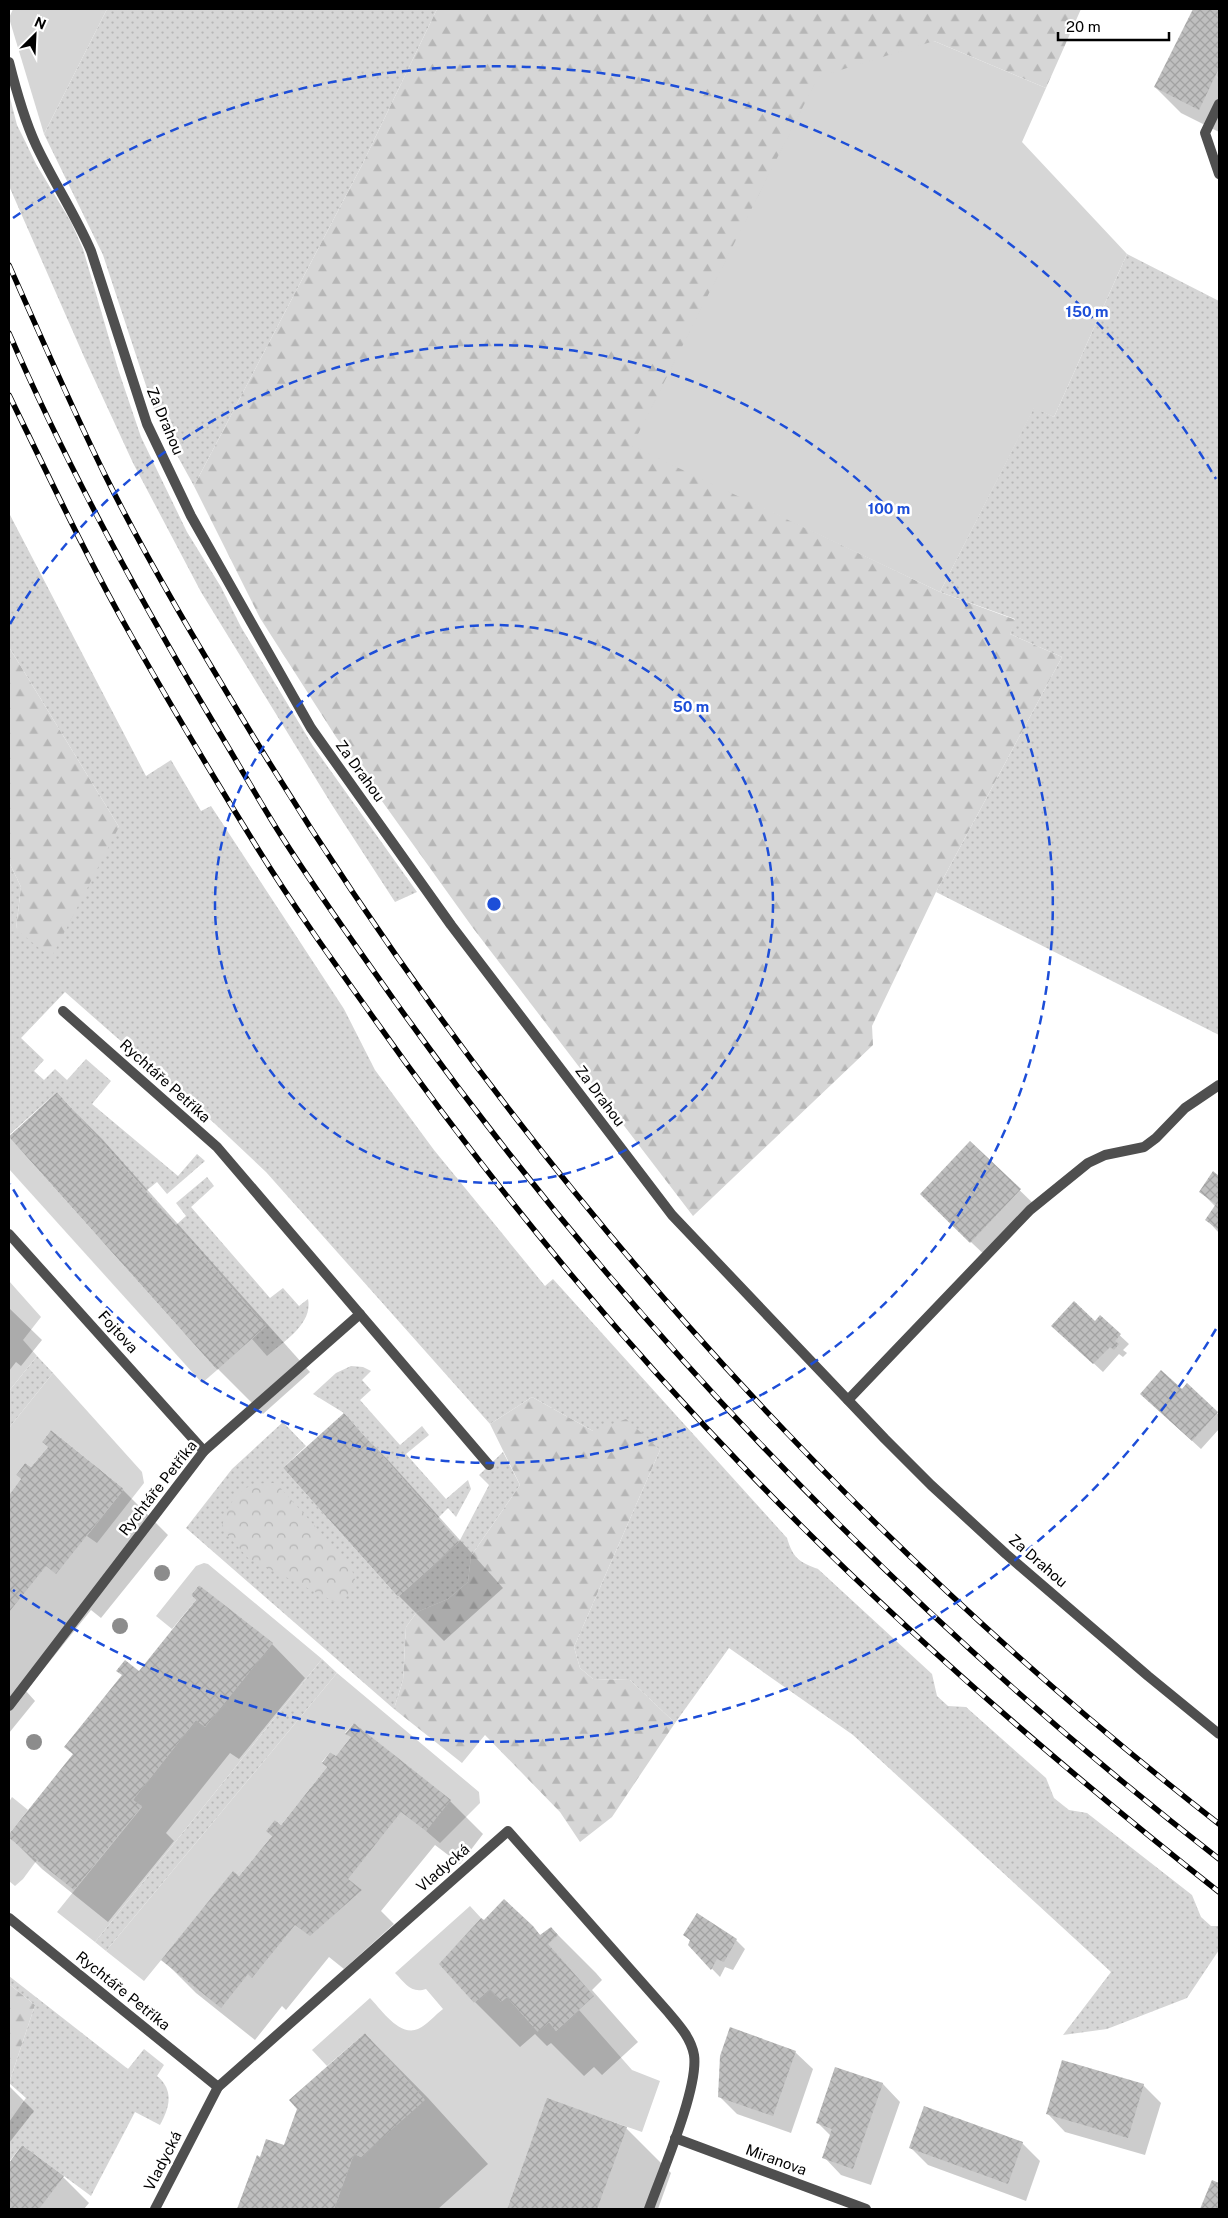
<svg xmlns="http://www.w3.org/2000/svg" width="1228" height="2218" font-family="'Public Sans',sans-serif">
<style>
.grass{fill:url(#grass-dots)}
.forest{fill:url(#forest-firs)}
.park{fill:url(#park-crowns)}
.garden{fill:#d6d6d6}
.shadow{fill:#0003}
.building{fill:url(#building-cross-hatch)}
.lines{fill:none;stroke-linecap:round;stroke-linejoin:round}
.lane{stroke:#4f4f4f;stroke-width:10}
.street{stroke:#4f4f4f;stroke-width:10}
.rail-casing{stroke:#000;stroke-width:5.5}
.rail{stroke:#fff;stroke-width:4;stroke-dasharray:11;stroke-linecap:butt}
.tree{fill:#8c8c8c}
.ring{fill:none;stroke:#1d4ed8;stroke-width:2.5;stroke-dasharray:9 6}
.labels{text-anchor:middle;stroke-width:5;stroke-linejoin:round;paint-order:stroke}
.street-label{font-size:15px;fill:#000;stroke:#fff}
.centre{fill:#1d4ed8;stroke:#fff;stroke-width:2.5}
.ring-label{font-size:15px;text-anchor:middle;font-weight:bold;fill:#1d4ed8;stroke:#fff;stroke-width:5;stroke-linejoin:round;paint-order:stroke}
</style>
<defs>
<pattern id="grass-dots" width="8" height="8" patternUnits="userSpaceOnUse" patternTransform="scale(1.25)"><rect width="8" height="8" fill="#d6d6d6"/><path d="M2 2h.1M6 6h.1" fill="none" stroke="#b6b6b6" stroke-width="1.8" stroke-linecap="round"/></pattern>
<pattern id="forest-firs" width="22" height="20" patternUnits="userSpaceOnUse" patternTransform="scale(1.25)"><rect width="22" height="20" fill="#d6d6d6"/><path d="M5 1l3.5 6h-7zM16 11l3.5 6h-7z" fill="#b6b6b6"/></pattern>
<pattern id="park-crowns" width="20" height="18" patternUnits="userSpaceOnUse" patternTransform="scale(1.25)"><rect width="20" height="18" fill="#d6d6d6"/><path d="M2 6a3 3 0 1 1 6 0M12 15a3 3 0 1 1 6 0" fill="none" stroke="#b6b6b6"/></pattern>
<pattern id="building-cross-hatch" width="8" height="8" patternUnits="userSpaceOnUse" patternTransform="scale(1.25)"><rect width="8" height="8" fill="#bfbfbf"/><path d="M0 0l8 8M0 8l8-8" fill="none" stroke="#a2a2a2"/></pattern>
</defs>
<rect width="100%" height="100%" fill="#fff"/>
<g class="grass">
<path d="M107,9H437L362,165L194,486L157,419L103,255L44,134Z"/>
<path d="M9,94L17,125L26,143L36,164L71,222L83,249L118,369L141,437L187,532L221,587L241,627L313,746L417,892L395,902L332,805L201,592L133,463L85,359L9,186Z"/>
<path d="M1127,254L1219,301V1035L936,892L1062,657L1010,634L1015,619L940,592L1034,407L1054,417Z"/>
<path d="M9,513L146,776L171,760L201,811L211,806L344,1009L375,1070L434,1150L545,1286L553,1279L787,1538C793,1558 799,1562 818,1569L932,1674L937,1696L948,1706L966,1707L1046,1778L1054,1798L1069,1810L1087,1813L1192,1895L1201,1917L1211,1926H1219V1950L1187,1998L1107,2029L1063,2035L1111,1972L853,1735L729,1648L675,1723L630,1680L593,1679L580,1668L574,1647L660,1450L593,1431L532,1397L490,1424L266,1172L214,1123L65,992L21,1038L44,1060L34,1071L44,1080L55,1069L67,1080L86,1059L111,1081L92,1104L178,1176L197,1154L205,1161L167,1194L157,1182L146,1191L57,1092L9,1135V862L21,887L16,929L119,827L9,647Z"/>
<path d="M207,1177L214,1186L191,1207L270,1298L283,1288L299,1306L308,1299C313,1324 284,1341 267,1356L252,1339L266,1326L176,1225L186,1216L176,1203Z"/>
<path d="M37,1356L53,1373L9,1428V1391Z"/>
<path d="M351,1366L363,1367L371,1371L362,1380L371,1390L360,1400L400,1445L422,1426L429,1435L406,1454L446,1499L468,1480L471,1489L456,1517L448,1508L438,1518L344,1413L313,1394L336,1373Z"/>
<path d="M283,1422L306,1446L283,1468L398,1597L459,1542L489,1485L479,1475L503,1452L520,1485L471,1556L468,1582L448,1599L417,1612L406,1627L403,1680L394,1709L186,1528L232,1469Z"/>
<path d="M322,1659L337,1673L106,1951L95,1942Z"/>
<path d="M9,1976L128,2069L144,2049L164,2065L157,2076C174,2090 170,2107 160,2125L135,2112L91,2196L22,2145L9,2162V2122L26,2098L9,2083L35,2005L9,1984Z"/>
</g>
<g class="forest">
<path d="M437,9H1081L1046,88L934,41L633,445L940,592L1016,620L1010,634L1062,657L936,892L872,1026L873,1045L693,1216L473,928L336,737L260,618L194,486L362,165Z"/>
<path d="M9,647L119,827L51,958L16,929L21,887L9,862Z"/>
<path d="M532,1397L593,1431L626,1419L660,1450L574,1647L580,1668L593,1679L630,1680L675,1723L612,1817L580,1842L560,1812L485,1735L462,1763L394,1709L403,1680L406,1627L417,1612L448,1599L468,1582L471,1556L520,1485L490,1424Z"/>
<path d="M9,1984L35,2005L9,2083Z"/>
</g>
<path class="park" d="M276,1483L351,1566L355,1580L348,1595L339,1604L248,1558L222,1529C224,1510 236,1489 256,1484C262,1483 269,1483 276,1483Z"/>
<g class="garden">
<path d="M13,9H107L44,134L9,18Z"/>
<path d="M934,41L1046,88L1022,142L1127,254L1054,417L1034,408L940,592L632,446L818,77Z"/>
<path d="M9,1137L217,1370L202,1383L9,1169Z"/>
<path d="M9,1281L41,1317L23,1340L37,1356L9,1391Z"/>
<path d="M53,1373L142,1472L144,1483L97,1543L87,1536L124,1489L51,1430L42,1442L48,1447L31,1467L25,1463L16,1475L21,1479L9,1495V1428Z"/>
<path d="M204,1563L208,1564L322,1659L95,1942L57,1912L142,1807L133,1800L196,1720L205,1727L272,1644L199,1585L191,1595L196,1600L172,1629L156,1616L196,1566Z"/>
<path d="M337,1673L479,1792L480,1803L440,1843L426,1831L450,1800L354,1723L345,1733L351,1737L336,1756L330,1752L322,1762L327,1767L281,1825L275,1820L272,1836L239,1876L233,1872L144,1981L106,1951Z"/>
<path d="M12,1797L28,1810L9,1834V1802Z"/>
<path d="M9,1838L37,1860L23,1879L15,1886L9,1881Z"/>
<path d="M470,1906L481,1918L440,1964L474,2003L490,1989L501,2002L507,1997L538,2032L549,2022L556,2031L579,2010L632,2070L660,2081L642,2132L547,2099L507,2209H334L354,2154L361,2157L424,2099L365,2033L327,2066L312,2050L370,1998C381,2009 399,2037 418,2029C427,2025 435,2015 443,2009L426,1989C411,1994 405,1983 395,1973Z"/>
</g>
<g class="shadow">
<path d="M1195,9H1219V132L1181,113L1155,87Z"/>
<path d="M57,1094L102,1139L310,1372L263,1414L218,1369L9,1136Z"/>
<path d="M970,1142L1038,1208L989,1259L939,1212Z"/>
<path d="M1214,1173L1219,1177V1233L1207,1220L1216,1207L1201,1192Z"/>
<path d="M9,1308L42,1340L21,1366L16,1362L9,1371Z"/>
<path d="M1100,1317L1129,1344L1123,1350L1127,1353L1123,1357L1119,1354L1103,1372L1062,1334L1095,1322Z"/>
<path d="M1187,1385L1219,1415V1429L1201,1449L1150,1402L1182,1391Z"/>
<path d="M343,1415L388,1460L503,1588L444,1641L399,1596Z"/>
<path d="M52,1432L123,1490L168,1535L101,1618L91,1610L26,1691L35,1701L9,1733V1497L49,1447Z"/>
<path d="M272,1644L305,1678L239,1759L230,1753L166,1833L174,1841L108,1922L42,1869L9,1836L74,1755L66,1747L140,1673Z"/>
<path d="M347,1733L450,1801L483,1834L460,1864L435,1845L381,1911L394,1924L344,1969L329,1957L286,2010L282,2006L255,2040L196,1993L163,1960L240,1878L352,1738Z"/>
<path d="M532,1927L541,1936L551,1928L596,1973L602,1980L592,1990L638,2042L602,2075L594,2067L584,2076L551,2043L547,2046L535,2034L520,2047L475,2002L441,1964Z"/>
<path d="M685,1935L736,1940L745,1949L733,1970L725,1967L720,1977L689,1945L691,1941Z"/>
<path d="M365,2034L428,2098L488,2164L438,2209H238L257,2157L260,2158L285,2147Z"/>
<path d="M795,2052L813,2069L791,2133L737,2114L719,2096Z"/>
<path d="M836,2068L883,2084L900,2102L871,2185L841,2175L824,2157L831,2136L817,2122Z"/>
<path d="M1143,2085L1161,2103L1145,2155L1065,2132L1048,2114Z"/>
<path d="M9,2086L34,2111L9,2143Z"/>
<path d="M548,2100L626,2128L671,2173L658,2209H508Z"/>
<path d="M1022,2143L1040,2161L1026,2201L928,2165L910,2147Z"/>
<path d="M22,2147L63,2177L89,2203L84,2209H9V2165Z"/>
</g>
<g class="building">
<path d="M1193,9H1219V68L1199,110L1154,87Z"/>
<path d="M57,1092L266,1326L217,1370L9,1137Z"/>
<path d="M970,1141L1021,1189L970,1243L920,1194Z"/>
<path d="M1213,1171L1219,1176V1230L1205,1220L1216,1204L1199,1192Z"/>
<path d="M1074,1301L1095,1321L1100,1315L1121,1334L1115,1341L1119,1344L1114,1350L1110,1347L1093,1364L1051,1326Z"/>
<path d="M1161,1370L1182,1389L1187,1383L1218,1412L1192,1441L1140,1394Z"/>
<path d="M344,1413L459,1542L398,1597L283,1468Z"/>
<path d="M51,1430L124,1489L56,1574L46,1566L9,1612V1495L21,1479L16,1475L25,1463L31,1467L48,1447L42,1442Z"/>
<path d="M199,1585L273,1643L205,1727L196,1720L133,1800L142,1806L74,1890L9,1838V1834L73,1754L64,1747L122,1675L116,1671L125,1660L139,1671L196,1600L191,1595Z"/>
<path d="M354,1723L451,1800L426,1831L401,1812L348,1879L362,1890L310,1936L295,1925L252,1978L248,1974L221,2008L161,1960L233,1871L239,1876L272,1836L266,1831L275,1820L281,1825L327,1767L322,1763L330,1752L336,1756L351,1737L345,1734Z"/>
<path d="M504,1899L533,1926L540,1935L551,1927L558,1935L548,1944L594,1996L556,2031L549,2022L538,2032L507,1997L501,2002L490,1989L474,2003L439,1964L481,1918L484,1920Z"/>
<path d="M697,1913L737,1939L724,1962L717,1959L711,1970L688,1945L690,1940L683,1935Z"/>
<path d="M730,2027L796,2051L773,2116L718,2097L720,2056Z"/>
<path d="M365,2033L425,2100L361,2157L354,2154L334,2209H237L257,2155L260,2157L266,2139L284,2145L297,2109L289,2100Z"/>
<path d="M1062,2060L1144,2084L1128,2138L1046,2114Z"/>
<path d="M835,2067L883,2083L853,2169L822,2158L832,2129L816,2123Z"/>
<path d="M547,2098L627,2127L597,2209H507Z"/>
<path d="M924,2106L1023,2142L1008,2184L909,2148Z"/>
<path d="M22,2145L64,2176L39,2209H9V2163Z"/>
<path d="M1212,2180L1219,2183V2209H1200Z"/>
</g>
<g class="lines">
<g class="lane">
<path d="M1219,104L1205,133L1219,174"/>
<path d="M848,1400L1030,1210L1088,1163L1105,1155L1144,1147L1156,1138L1185,1108L1219,1085"/>
</g>
<g class="street">
<path d="M9,62C16,90 24,119 36,145C53,181 75,214 91,251L147,424L191,516L311,728L451,925L672,1215L885,1439L931,1485L1006,1554L1148,1676L1219,1734"/>
<path d="M63,1011L217,1147L489,1465"/>
<path d="M9,1234L204,1451"/>
<path d="M9,1706L204,1451L360,1314"/>
<path d="M9,1918L218,2087"/>
<path d="M675,2138L866,2209"/>
<path d="M155,2209L218,2087L508,1831L668,2012C679,2025 691,2038 694,2055C699,2088 661,2175 649,2209"/>
</g>
<g class="rail-casing">
<g id="rail">
<path d="M9,265C40,335 71,406 105,475C149,564 201,650 253,736C507,1154 833,1523 1219,1824"/>
<path d="M9,333C68,469 140,600 216,727C238,763 259,801 282,837C317,892 356,946 394,1000C626,1325 904,1614 1219,1859"/>
<path d="M9,395C49,477 88,560 133,639C173,709 215,780 258,849C292,904 330,957 368,1010C484,1175 613,1332 753,1477C897,1626 1056,1763 1219,1892"/>
</g>
</g>
<use href="#rail" class="rail"/>
</g>
<g class="tree">
<circle cx="162" cy="1573" r="8"/>
<circle cx="120" cy="1626" r="8"/>
<circle cx="34" cy="1742" r="8"/>
</g>
<g class="ring">
<circle cx="494" cy="904" r="279"/>
<path d="M10 624A559 559 0 1 1 10 1184"/>
<path d="M1216 1329A838 838 0 0 1 13 1590M13 218A838 838 0 0 1 1216 479"/>
</g>
<g class="labels">
<g class="street-label">
<text transform="translate(165 421) rotate(67)" y="5">Za Drahou</text>
<text transform="translate(360 771) rotate(54)" y="5">Za Drahou</text>
<text transform="translate(165 1081) rotate(42)" y="5">Rychtáře Petříka</text>
<text transform="translate(600 1096) rotate(53)" y="5">Za Drahou</text>
<text transform="translate(118 1332) rotate(48)" y="5">Fojtova</text>
<text transform="translate(158 1488) rotate(-52)" y="5">Rychtáře Petříka</text>
<text transform="translate(1038 1561) rotate(41)" y="5">Za Drahou</text>
<text transform="translate(443 1868) rotate(-41)" y="5">Vladycká</text>
<text transform="translate(123 1991) rotate(39)" y="5">Rychtáře Petříka</text>
<text transform="translate(776 2160) rotate(20)" y="5">Miranova</text>
<text transform="translate(163 2161) rotate(-63)" y="5">Vladycká</text>
</g>
</g>
<circle cx="494" cy="904" r="8" class="centre"/>
<g class="ring-label">
<text x="1087" y="317">150 m</text>
<text x="889" y="514">100 m</text>
<text x="691" y="712">50 m</text>
</g>
<rect width="1228" height="2218" fill="none" stroke="#000000" stroke-width="20"/>
<g transform="translate(35 35) rotate(24)" stroke="#ffffff" stroke-width="4" paint-order="stroke">
<path d="M0-4L9 19L0 12L-9 19Z" fill="#000000"/>
<text y="-8" font-size="14" font-weight="bold" text-anchor="middle" fill="#000000">N</text>
</g>
<path d="M1058 32v8h111v-8" fill="none" stroke="#000000" stroke-width="2.5"/>
<text x="1066" y="32" font-size="15" fill="#000000" stroke="#ffffff" stroke-width="4" paint-order="stroke">20 m</text>
</svg>
